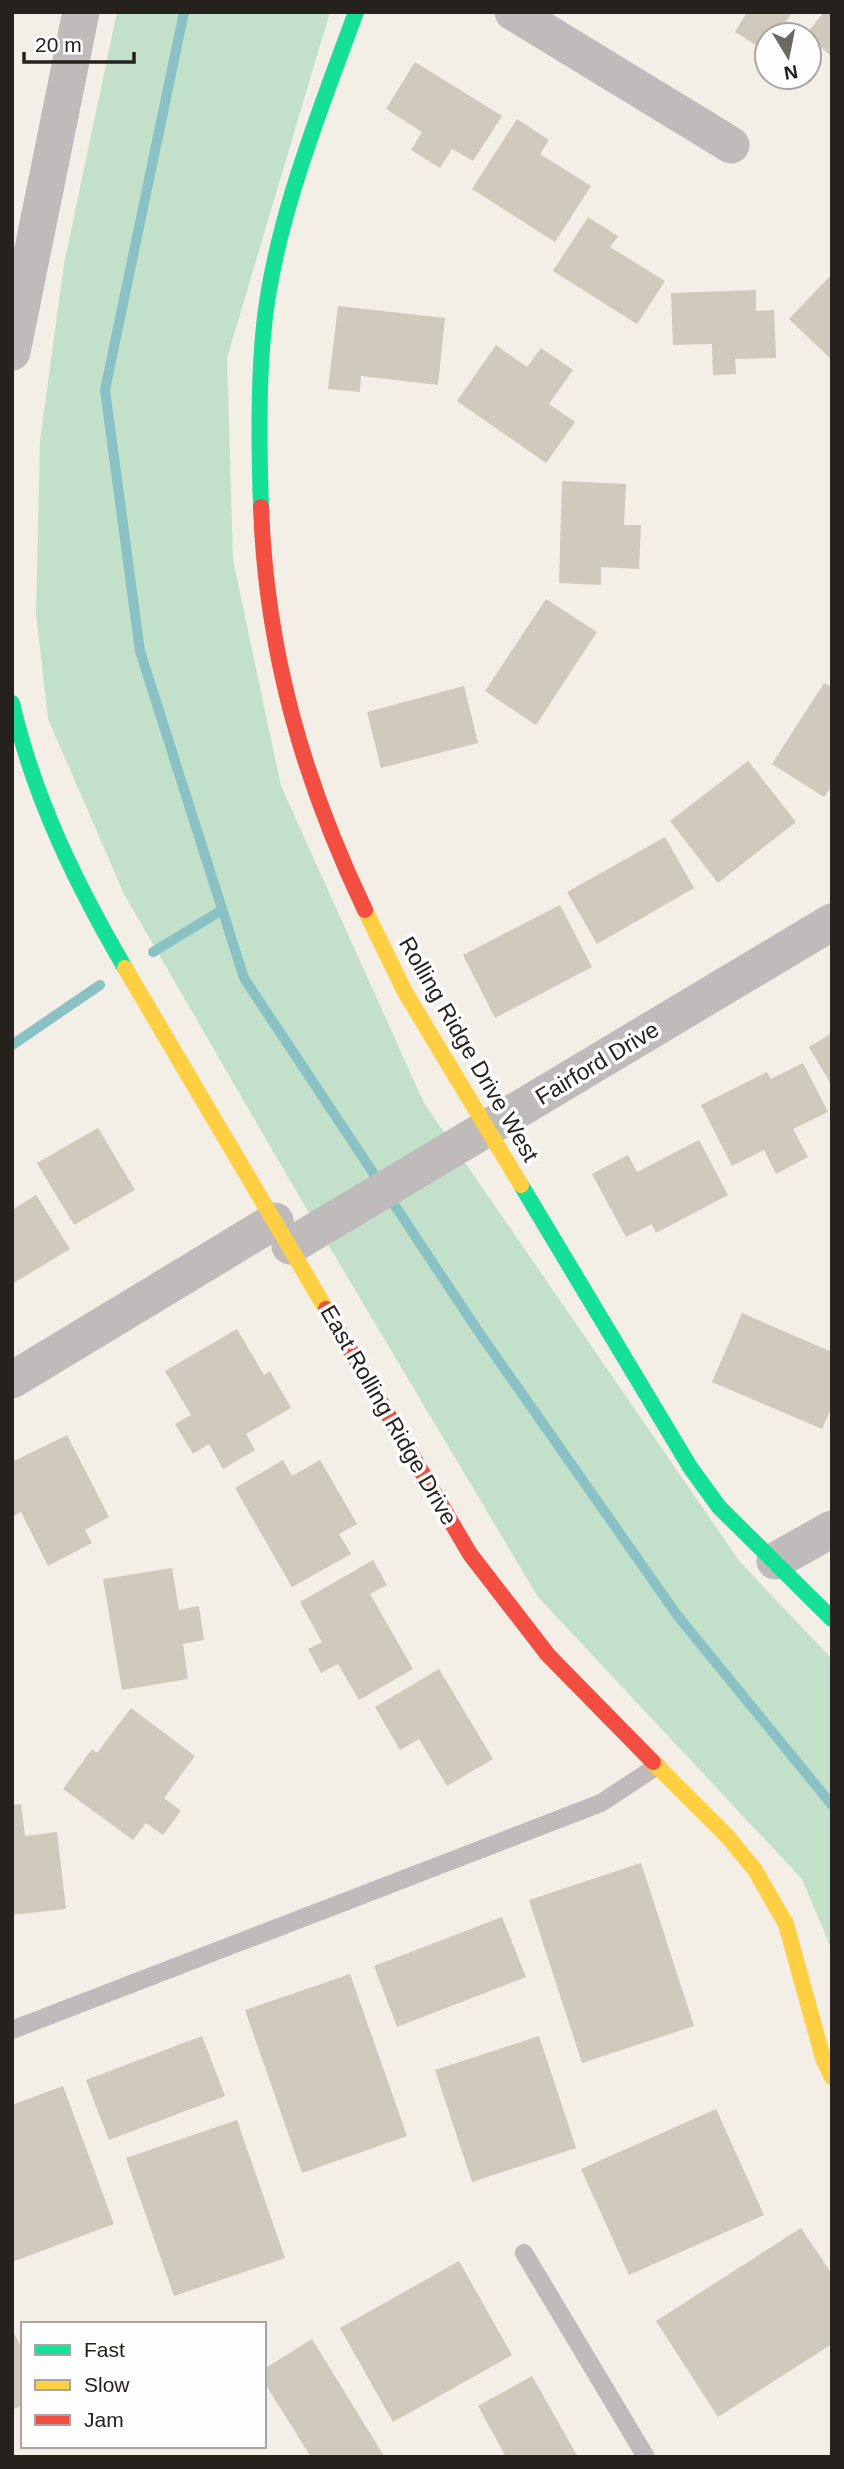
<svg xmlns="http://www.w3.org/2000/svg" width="844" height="2469" font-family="Helvetica,sans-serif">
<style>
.green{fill:#c3e1ca}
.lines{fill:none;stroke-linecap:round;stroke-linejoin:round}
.stream{stroke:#8ac1c4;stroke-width:10}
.building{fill:#d1c9bb}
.lane{stroke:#bebbba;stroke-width:18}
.street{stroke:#bebbba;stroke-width:37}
.fast{stroke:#16e098;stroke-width:16}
.slow{stroke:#ffcf43;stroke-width:16}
.jam{stroke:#f24e42;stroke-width:16}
.labels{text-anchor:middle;stroke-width:7;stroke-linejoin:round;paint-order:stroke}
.street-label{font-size:23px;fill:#25221d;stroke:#fefefe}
</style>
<rect width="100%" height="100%" fill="#f3eee6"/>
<path class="green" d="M117,12H330L227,358L233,560L281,786L424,1103L740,1562L832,1659V1950L802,1879L538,1597L289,1179L124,894L48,719L36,613L40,441L64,264Z"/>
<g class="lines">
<g class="stream">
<path d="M184,12L105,390L140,651L244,978L478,1331L677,1615L832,1805"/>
<path d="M153,952L222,910"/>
<path d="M12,1045L100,985"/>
</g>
</g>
<g class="building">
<path d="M747,12H792L778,35H767V52L735,32Z"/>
<path d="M824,12H832V57L806,34Z"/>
<path d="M415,62L502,116L473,161L452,149L440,168L411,150L422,132L386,109Z"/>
<path d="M517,119L549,140L540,154L591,186L555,242L472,189Z"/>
<path d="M588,217L618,236L610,247L665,281L637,324L553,271Z"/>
<path d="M832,274V360L789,319Z"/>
<path d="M756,290V311L774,310L776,358L735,359L736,374L713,375L712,344L673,345L671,293Z"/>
<path d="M338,306L445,318L438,385L361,376L360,392L328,389Z"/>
<path d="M496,345L527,367L541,348L573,370L549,404L575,422L546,463L457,401Z"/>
<path d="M562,481L626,484L624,525H641L639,569L601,567V585L559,583Z"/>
<path d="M546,599L597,632L536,725L485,691Z"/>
<path d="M824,683L832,688V786L824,797L772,764Z"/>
<path d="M464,686L478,743L381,768L367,712Z"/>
<path d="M748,761L796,822L718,883L670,821Z"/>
<path d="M665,837L694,888L597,944L567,892Z"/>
<path d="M560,905L592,967L495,1018L463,955Z"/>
<path d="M832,1033V1086L809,1047Z"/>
<path d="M803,1063L828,1112L793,1129L808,1157L776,1174L764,1150L732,1166L701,1105L767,1072L771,1079Z"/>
<path d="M98,1128L135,1190L74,1225L37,1163Z"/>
<path d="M699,1140L728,1195L656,1233L652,1224L626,1237L592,1174L628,1155L637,1172Z"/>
<path d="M36,1195L70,1249L12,1284V1210Z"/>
<path d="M742,1313L832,1352V1407L822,1429L712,1382Z"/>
<path d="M237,1329L264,1375L270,1371L291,1408L246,1434L255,1450L223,1469L209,1444L193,1454L175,1424L191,1415L165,1371Z"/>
<path d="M67,1435L109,1517L85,1530L92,1543L48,1566L21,1512L12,1517V1462Z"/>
<path d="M283,1460L292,1476L320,1460L357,1524L339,1534L351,1554L292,1587L235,1488Z"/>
<path d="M373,1560L387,1585L370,1594L413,1669L359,1700L338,1664L321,1673L308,1649L322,1642L300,1602Z"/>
<path d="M172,1568L179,1610L199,1606L204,1640L183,1644L188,1679L122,1690L103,1579Z"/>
<path d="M439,1669L493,1759L447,1786L419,1739L400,1750L375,1707Z"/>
<path d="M131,1708L195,1756L164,1798L181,1811L163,1835L146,1823L133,1840L63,1789L92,1749L97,1753Z"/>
<path d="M21,1804L25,1836L57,1832L66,1909L12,1915V1805Z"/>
<path d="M641,1863L694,2026L582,2063L529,1900Z"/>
<path d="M502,1917L526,1977L397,2027L374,1966Z"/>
<path d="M350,1974L407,2136L302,2173L245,2010Z"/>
<path d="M202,2036L225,2096L109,2140L86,2080Z"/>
<path d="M539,2036L576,2148L472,2182L435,2070Z"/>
<path d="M63,2086L114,2224L12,2262V2105Z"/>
<path d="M716,2109L764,2215L629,2275L581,2169Z"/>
<path d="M237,2120L285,2258L174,2296L126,2158Z"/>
<path d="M801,2228L832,2274V2344L718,2417L656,2321Z"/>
<path d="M459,2261L512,2355L393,2422L340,2328Z"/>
<path d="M12,2329L23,2351V2405L12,2410Z"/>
<path d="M312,2339L384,2456L382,2457H311L264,2382V2369Z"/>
<path d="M532,2376L578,2457H506L478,2406Z"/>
</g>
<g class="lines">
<g class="lane">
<path d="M12,2030L601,1803L657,1766"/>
<path d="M524,2253L646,2457"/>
</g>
<g class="street">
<path d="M513,12L731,145"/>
<path d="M12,352L81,12"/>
<path d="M290,1246L832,922"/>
<path d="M12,1380L275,1221"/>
<path d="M775,1561L832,1529"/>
</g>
<g class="fast">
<path d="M261,507C259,450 258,392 263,336C272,228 319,113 356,12"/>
<path d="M12,703C34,798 76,884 125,968"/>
<path d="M521,1185L690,1467L719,1507L832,1619"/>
</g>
<g class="slow">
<path d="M365,910L405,992L521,1185"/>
<path d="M125,968L326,1309"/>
<path d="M653,1762L727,1836L755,1870L786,1924L823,2058L832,2077"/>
</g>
<g class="jam">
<path d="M261,507C266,651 303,780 365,910"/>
<path d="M326,1309L470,1554L548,1655L653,1762"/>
</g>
</g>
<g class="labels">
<g class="street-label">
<text transform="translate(469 1049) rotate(60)" y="8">Rolling Ridge Drive West</text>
<text transform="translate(597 1063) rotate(-31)" y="8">Fairford Drive</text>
<text transform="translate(389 1415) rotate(60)" y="8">East Rolling Ridge Drive</text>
</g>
</g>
<rect width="844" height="2469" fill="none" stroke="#25221d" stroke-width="28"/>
<rect x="21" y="2322" width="245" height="126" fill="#fefefe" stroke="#a7a6a4" stroke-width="2"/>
<rect x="35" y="2345" width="35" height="10" fill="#16e098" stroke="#a7a6a4" stroke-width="2"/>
<text x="84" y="2357" font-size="21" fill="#25221d">Fast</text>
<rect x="35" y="2380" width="35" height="10" fill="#ffcf43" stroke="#a7a6a4" stroke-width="2"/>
<text x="84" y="2392" font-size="21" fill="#25221d">Slow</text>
<rect x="35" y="2415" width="35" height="10" fill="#f24e42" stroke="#a7a6a4" stroke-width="2"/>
<text x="84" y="2427" font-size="21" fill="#25221d">Jam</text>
<g transform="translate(788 56) rotate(170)"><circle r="33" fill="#fefefe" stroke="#a7a6a4" stroke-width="2"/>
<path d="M0-5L12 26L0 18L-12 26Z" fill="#6d6963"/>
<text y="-10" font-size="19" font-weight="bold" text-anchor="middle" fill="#25221d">N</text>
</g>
<path d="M24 52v10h110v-10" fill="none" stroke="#25221d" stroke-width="3.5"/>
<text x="35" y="52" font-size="21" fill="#25221d" stroke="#fefefe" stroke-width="5" paint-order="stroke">20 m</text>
</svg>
